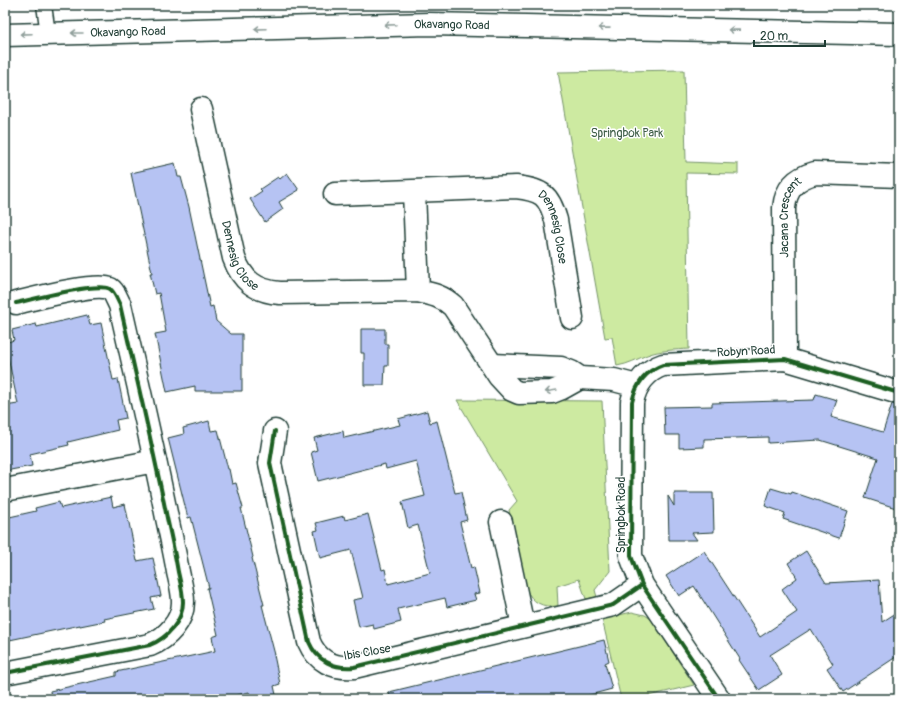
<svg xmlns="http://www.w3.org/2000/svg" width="904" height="704" font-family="Pangolin,sans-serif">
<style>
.green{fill:#cdeaa1;stroke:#76946a}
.building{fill:#b6c3f3;stroke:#1f3d34}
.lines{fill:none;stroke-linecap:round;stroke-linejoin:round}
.service-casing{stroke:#1f3d34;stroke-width:17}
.minor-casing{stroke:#1f3d34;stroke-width:25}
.secondary-casing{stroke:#1f3d34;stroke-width:25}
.service{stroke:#fff;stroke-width:14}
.minor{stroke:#fff;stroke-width:22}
.secondary{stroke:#fff;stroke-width:22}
.cycleway-casing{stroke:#fff;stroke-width:6}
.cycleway{stroke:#1b5e20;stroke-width:4}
.oneway{stroke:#8f9e9a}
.labels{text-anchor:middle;stroke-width:3;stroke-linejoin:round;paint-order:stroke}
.street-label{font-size:12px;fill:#1f3d34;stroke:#fff}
.park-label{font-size:12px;fill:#42604a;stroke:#fff}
</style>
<rect width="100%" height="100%" fill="#fff"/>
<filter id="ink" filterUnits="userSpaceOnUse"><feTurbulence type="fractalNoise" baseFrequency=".025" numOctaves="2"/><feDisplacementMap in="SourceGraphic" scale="8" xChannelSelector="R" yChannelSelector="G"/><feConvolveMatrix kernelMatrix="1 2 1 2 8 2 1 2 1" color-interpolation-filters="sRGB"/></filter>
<g filter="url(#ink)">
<g class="green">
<path d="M684,70L686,162L738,164V174L686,173L689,349C675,350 660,350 647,355C637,359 629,364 617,366L612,337L605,338L558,72Z"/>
<path d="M457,400L602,401L610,571L595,590L597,597L586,599L579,579L557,586L558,606C542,608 532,602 526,589L509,510L517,501Z"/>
<path d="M632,612L645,615L651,619L694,685L636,699H621L602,619Z"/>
</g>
<g class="building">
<path d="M175,163L178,177H181L189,207L210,307L213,306L216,321L231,334H242V391H195V386L167,392L155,334L166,332L159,293L155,294L150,273H152L131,173Z"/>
<path d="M287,173L299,190L279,202L283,209L265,222L250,199L262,191L260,189L278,177L280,179Z"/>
<path d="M87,315L90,325L101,323L113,380L118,379L126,418L116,420L118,430L68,442L69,445L30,454L32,466L5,471V406L18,404L5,343L14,340L12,330L36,324L37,327Z"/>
<path d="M361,329H385V344H388V366H385L384,385H364V353H361Z"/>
<path d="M816,394L837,400L831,417L883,432L892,404L899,405V509L865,498L878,458L820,440L768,443V437L704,439V447L679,448V435H665L664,407L712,406V403L814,400Z"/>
<path d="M427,411L430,423L437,421L455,493L461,492L467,520L460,522L471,568L474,567L480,593L474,594L476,600L447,607L445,598L398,609L401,622L374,629L373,624L359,627L353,600L363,598L351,550L320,558L314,531L318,530L316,523L344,516L345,520L368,514L382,570L385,569L388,584L430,573L418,525L408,528L402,502L425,496L416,461L386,469L385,464L318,481L311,452L317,450L314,438L343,431L344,438L400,425L398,419Z"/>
<path d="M209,421L211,431L218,430L228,469H229L232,484L236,483L243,508H241L253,557L252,558L264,605H262L275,655H274L280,684L274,686L277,699H250L249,692L222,699H51L50,691L116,676V672L215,651L212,637L218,635L207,588H209L191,517L188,518L168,438L184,434L183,428Z"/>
<path d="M771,488L791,494L792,492L848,511L839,538L783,519L785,513L765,506Z"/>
<path d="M674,493H713L714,532L692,533L697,540H669L668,496L674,506Z"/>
<path d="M111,497L113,507L125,504L137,561L153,558L161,596L151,598L154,609L104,619L105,621L80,626V625L5,641V518L36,511L35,508L59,502L61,508Z"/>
<path d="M704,551L760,637L797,612L782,589L797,578L788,563L806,551L826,583L879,580L882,622L899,611V655L843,692L827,668L833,664L811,629L770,655L782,675L759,690L739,660L740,659L728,640L694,586L679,596L666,576Z"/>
<path d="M604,640L609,661L605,663L612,689L575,699H390L389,692Z"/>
</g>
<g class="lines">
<g class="service-casing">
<path id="service" d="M44,5L48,34"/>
</g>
<g class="minor-casing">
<g id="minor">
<path id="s1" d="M201,109L234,258C242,280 255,291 280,293L418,291C432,294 442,296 453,306L499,376L512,390L519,393L552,392L562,388L580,378"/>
<path d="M414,192L418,291"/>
<path id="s2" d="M335,194L516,187C542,190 549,195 556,220L572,318"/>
<path id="s3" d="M785,359L784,208C786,188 796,178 815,173L899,176"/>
<path d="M493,365L561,368L571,372L580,378L614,380L637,386"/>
<path d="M275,431L270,463L309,642C317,661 334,669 354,667L613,605L642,585"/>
<path d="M5,490L155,461"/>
<path d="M501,522L523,626"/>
<path d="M5,673L150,645C167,638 183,621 183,602C183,592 180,581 178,572C175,554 171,536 167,518C153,447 136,376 120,305C117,300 115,292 110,289C97,282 33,299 16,303"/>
<path d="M719,699L642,585L631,556L632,402C636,384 645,371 663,365L785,359L899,393"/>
</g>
</g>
<g class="secondary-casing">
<g id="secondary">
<path id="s4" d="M5,35L429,24L899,34"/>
</g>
</g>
<use href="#service" class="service"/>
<use href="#minor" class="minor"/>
<use href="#secondary" class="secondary"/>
<g class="cycleway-casing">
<g id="cycleway">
<path d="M275,431L270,463L309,642C317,661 334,669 354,667L613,605L642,585"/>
<path d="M5,673L150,645C167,638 183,621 183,602C183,592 180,581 178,572C175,554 171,536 167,518C153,447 136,376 120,305C117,300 115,292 110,289C97,282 33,299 16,303"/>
<path d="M719,699L642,585L631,556L632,402C636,384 645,371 663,365L785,359L899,393"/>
</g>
</g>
<use href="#cycleway" class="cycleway"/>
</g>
<defs><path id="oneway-shaft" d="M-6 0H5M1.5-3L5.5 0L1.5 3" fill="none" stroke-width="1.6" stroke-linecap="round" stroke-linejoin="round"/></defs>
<g class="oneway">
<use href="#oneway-shaft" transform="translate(390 25) rotate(178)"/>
<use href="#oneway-shaft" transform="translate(604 28) rotate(-179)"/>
<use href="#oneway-shaft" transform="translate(260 29) rotate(178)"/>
<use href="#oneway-shaft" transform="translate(734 30) rotate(-179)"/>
<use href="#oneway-shaft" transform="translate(77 33) rotate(180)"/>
<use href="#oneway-shaft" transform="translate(26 34) rotate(178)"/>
<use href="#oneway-shaft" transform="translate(551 391) rotate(171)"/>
</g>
</g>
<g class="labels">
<g class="street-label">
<text dy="4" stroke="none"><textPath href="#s4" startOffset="447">Okavango Road</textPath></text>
<text dy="4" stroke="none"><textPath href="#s4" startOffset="123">Okavango Road</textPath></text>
<text dy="4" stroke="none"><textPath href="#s3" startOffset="143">Jacana Crescent</textPath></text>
<text dy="4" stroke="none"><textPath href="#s2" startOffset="244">Dennesig Close</textPath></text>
<text dy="4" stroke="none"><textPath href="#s1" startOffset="153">Dennesig Close</textPath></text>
<text transform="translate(746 351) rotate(-3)" y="4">Robyn Road</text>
<text transform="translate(621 515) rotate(-90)" y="4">Springbok Road</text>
<text transform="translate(367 652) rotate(-10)" y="4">Ibis Close</text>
</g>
<g class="park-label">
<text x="627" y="137">Springbok Park</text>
</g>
</g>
<rect width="904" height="704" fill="none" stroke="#fff" stroke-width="20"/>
<rect x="10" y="10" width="884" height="684" fill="none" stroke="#1f3d34" stroke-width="1.5" filter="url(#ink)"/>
<path d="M754 40v6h71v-6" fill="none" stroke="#1f3d34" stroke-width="2"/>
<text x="760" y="40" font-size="12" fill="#1f3d34" stroke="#ffffff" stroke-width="3" paint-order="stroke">20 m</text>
</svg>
